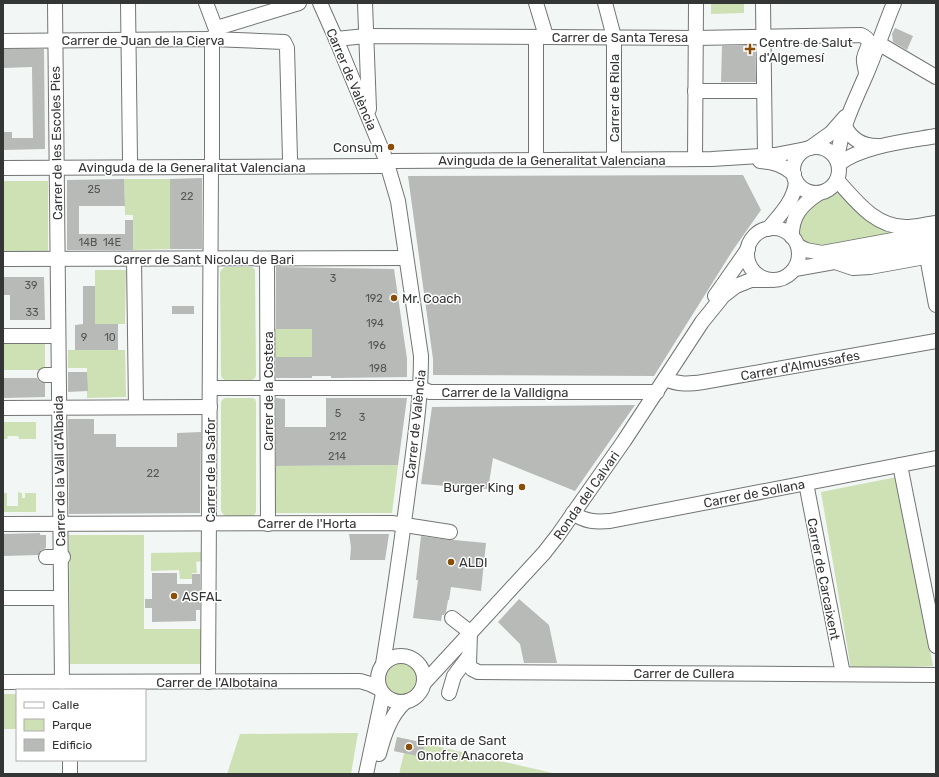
<svg xmlns="http://www.w3.org/2000/svg" width="939" height="777" font-family="Rubik,sans-serif">
<style>
.green{fill:#cee1b5}
.building{fill:#b7bab7}
.lines{fill:none;stroke-linecap:round;stroke-linejoin:round}
.minor-casing{stroke:#727574;stroke-width:16}
.minor{stroke:#fff;stroke-width:14}
.poi-dot{fill:#894e08;stroke:#fff;stroke-width:1.5}
.labels{text-anchor:middle;stroke-width:3;stroke-linejoin:round;paint-order:stroke}
.number-label{font-size:11px;fill:#555656}
.street-label{font-size:13px;fill:#343535;stroke:#fff}
.poi-label{font-size:13px;fill:#343535;stroke:#fff;text-anchor:start}
</style>
<rect width="100%" height="100%" fill="#f2f6f5"/>
<g class="green">
<path d="M711,3H744V13L711,14Z"/>
<path d="M124,179H170V249L133,250V215H125Z"/>
<path d="M3,181H48V251L3,252Z"/>
<path d="M839,189L909,232L816,248L804,242L798,232C799,227 799,220 801,216C806,206 830,197 839,189Z"/>
<path d="M225,267H252L255,270L256,375L255,378L252,380H225L222,378L221,375L220,272L222,269Z"/>
<path d="M95,270H126L125,324H95Z"/>
<rect x="274" y="329" width="38" height="28"/>
<rect x="3" y="344" width="42" height="26"/>
<path d="M68,350H125L126,397L87,398V368H68Z"/>
<path d="M225,398H252L255,399L256,402V511L255,514L252,516H226L223,514L221,511V403L222,400Z"/>
<path d="M3,422H36V439H19L18,436H8L7,439H3Z"/>
<path d="M398,465L392,513H275V466Z"/>
<path d="M897,477L933,666L851,669L821,492Z"/>
<path d="M18,492L22,493V498H25V493H36V512H3V493H7V506H18Z"/>
<path d="M69,535H144V629H202V664H70Z"/>
<path d="M202,552V561L196,562L197,573H192V579H180L179,570L151,571V553Z"/>
<circle cx="401" cy="679" r="18"/>
<rect x="3" y="694" width="14" height="35"/>
<path d="M358,733L351,774H227L240,734Z"/>
<path d="M397,737L557,774H399L404,753L394,751Z"/>
</g>
<g class="building">
<path d="M895,28L913,36L907,50L893,42L892,34Z"/>
<path d="M755,45L756,82H721L722,46Z"/>
<path d="M3,49H44L45,149L3,150V132H12V138H33L32,67L3,68Z"/>
<path d="M743,175L761,210L733,250L654,376L433,375V359L408,176Z"/>
<path d="M202,178V249H170V179Z"/>
<path d="M124,179L125,206H79V234H125V220H133V250H67V180Z"/>
<path d="M276,267L394,269L407,359V377L331,378V376H312V378H276V357H312V329H276Z"/>
<path d="M3,277H44L45,320H10V295H3Z"/>
<path d="M83,286H95V324H118V350H75V325L83,324Z"/>
<rect x="172" y="306" width="22" height="8"/>
<path d="M68,372H87L88,391L68,392Z"/>
<path d="M3,378H37L40,382L45,383V397L3,398Z"/>
<path d="M276,398L285,399V427H326V398H407L398,465L276,466Z"/>
<path d="M635,405L575,491L493,458L488,489L421,484L432,407Z"/>
<path d="M68,419H94V434H116V447H177V433L201,432L200,513L69,514Z"/>
<path d="M40,533V535H46V548L41,550L38,555L3,556V534Z"/>
<path d="M349,534H389L385,560H350L351,547Z"/>
<path d="M421,536L449,540H454L486,543L481,591L451,587L449,600H448L446,612L444,615H442L441,621L413,618L418,580H416Z"/>
<path d="M152,573H177V584H192V574H200V610H196V621L152,622V608H145V599H152Z"/>
<path d="M519,599L549,625L557,663H524L520,644L498,622Z"/>
<path d="M397,737L425,743L422,757L394,751Z"/>
</g>
<g class="lines">
<g class="minor-casing">
<g id="minor">
<path d="M55,3L62,682"/>
<path d="M128,3L130,160"/>
<path d="M206,3L217,32"/>
<path d="M320,3L336,39L384,155"/>
<path d="M365,3L369,109"/>
<path d="M536,3L546,36"/>
<path d="M605,3L614,37V160"/>
<path d="M763,3L765,156"/>
<path d="M212,39L220,27L299,3"/>
<path d="M336,39L366,36L696,38L861,35C875,41 866,48 864,58C863,62 866,69 866,74"/>
<path d="M3,41L212,39L284,42L287,48L290,159"/>
<path d="M878,43L936,77"/>
<path d="M695,91H764"/>
<path d="M844,124C850,139 863,146 878,146"/>
<circle cx="816" cy="170" r="23"/>
<path d="M810,148L831,133L845,117"/>
<path d="M695,159L696,3"/>
<path d="M212,160V39"/>
<path d="M536,160V37"/>
<path d="M837,160C841,128 853,105 866,75C876,52 884,27 894,3"/>
<path d="M393,161L712,159L775,155L806,149"/>
<path d="M760,161C774,162 783,165 794,174"/>
<path d="M839,164C860,146 908,141 936,136"/>
<path d="M3,168L381,166"/>
<path d="M837,180C856,201 875,227 906,227C916,227 926,224 936,223"/>
<circle cx="773" cy="254" r="26"/>
<path d="M768,229C780,215 795,200 796,181"/>
<path d="M792,237C791,216 802,204 819,193"/>
<path d="M798,246L806,250L822,253L936,232"/>
<path d="M927,257L936,305"/>
<path d="M3,259L405,258"/>
<path d="M134,259L136,407"/>
<path d="M267,259L268,524"/>
<path d="M838,263L853,268L870,267L936,255"/>
<path d="M795,269L936,244"/>
<path d="M715,296L748,249"/>
<path d="M3,336H58"/>
<path d="M45,375H58"/>
<path d="M665,379C678,385 690,384 703,382L936,341"/>
<path d="M210,388H420L430,392H657"/>
<path d="M3,408L210,407"/>
<path d="M900,465L936,646"/>
<path d="M806,483L843,674"/>
<path d="M573,513C585,522 596,522 610,521L936,458"/>
<path d="M3,524L392,523L450,532"/>
<path d="M46,557H63"/>
<path d="M3,598H61"/>
<path d="M452,618L470,632"/>
<path d="M470,632L469,665L472,669L478,672L936,675"/>
<circle cx="401" cy="679" r="23"/>
<path d="M383,664C393,602 402,539 410,477C415,437 421,397 421,356L398,201L388,167"/>
<path d="M3,682L360,681L370,684L380,689"/>
<path d="M208,682L211,167"/>
<path d="M424,683L544,553L558,535L624,441L702,322L723,296L736,286L751,280H768"/>
<path d="M449,693L454,676L469,656"/>
<path d="M379,754C384,735 390,716 405,702"/>
<path d="M70,774V760"/>
<path d="M366,774L383,694"/>
</g>
</g>
<use href="#minor" class="minor"/>
</g>
<g class="poi-dot">
<path d="M748 43h4v4h4v4h-4v4h-4v-4h-4v-4h4z"/>
<circle cx="391" cy="147" r="4"/>
<circle cx="394" cy="298" r="4"/>
<circle cx="522" cy="487" r="4"/>
<circle cx="451" cy="562" r="4"/>
<circle cx="174" cy="596" r="4"/>
<circle cx="409" cy="747" r="4"/>
</g>
<g class="labels">
<g class="number-label">
<text x="94" y="193">25</text>
<text x="187" y="200">22</text>
<text x="88" y="246">14B</text>
<text x="112" y="246">14E</text>
<text x="333" y="282">3</text>
<text x="31" y="289">39</text>
<text x="374" y="302">192</text>
<text x="32" y="316">33</text>
<text x="375" y="327">194</text>
<text x="84" y="341">9</text>
<text x="110" y="341">10</text>
<text x="377" y="349">196</text>
<text x="378" y="372">198</text>
<text x="338" y="417">5</text>
<text x="362" y="421">3</text>
<text x="338" y="440">212</text>
<text x="337" y="460">214</text>
<text x="153" y="477">22</text>
</g>
<g class="street-label">
<text x="620" y="42">Carrer de Santa Teresa</text>
<text x="143" y="45">Carrer de Juan de la Cierva</text>
<text transform="translate(352 79) rotate(67)" y="5">Carrer de València</text>
<text transform="translate(614 98) rotate(-90)" y="5">Carrer de Riola</text>
<text transform="translate(56 143) rotate(-91)" y="5">Carrer de les Escoles Pies</text>
<text x="552" y="165">Avinguda de la Generalitat Valenciana</text>
<text x="192" y="172">Avinguda de la Generalitat Valenciana</text>
<text x="204" y="264">Carrer de Sant Nicolau de Bari</text>
<text transform="translate(800 365) rotate(-10)" y="5">Carrer d'Almussafes</text>
<text transform="translate(268 391) rotate(-90)" y="5">Carrer de la Costera</text>
<text x="505" y="397">Carrer de la Valldigna</text>
<text transform="translate(415 424) rotate(-84)" y="5">Carrer de València</text>
<text transform="translate(210 470) rotate(-90)" y="5">Carrer de la Safor</text>
<text transform="translate(59 471) rotate(-91)" y="5">Carrer de la Vall d'Albaida</text>
<text transform="translate(754 493) rotate(-11)" y="5">Carrer de Sollana</text>
<text transform="translate(586 495) rotate(-55)" y="5">Ronda del Calvari</text>
<text x="307" y="528">Carrer de l'Horta</text>
<text transform="translate(824 579) rotate(79)" y="5">Carrer de Carcaixent</text>
<text x="684" y="678">Carrer de Cullera</text>
<text x="217" y="687">Carrer de l'Albotaina</text>
</g>
<g class="poi-label">
<text x="759" y="47">Centre de Salut<tspan x="759" dy="15">d'Algemesí</tspan></text>
<text x="383" y="152" text-anchor="end">Consum</text>
<text x="402" y="303">Mr. Coach</text>
<text x="514" y="492" text-anchor="end">Burger King</text>
<text x="459" y="567">ALDI</text>
<text x="182" y="601">ASFAL</text>
<text x="417" y="745">Ermita de Sant<tspan x="417" dy="15">Onofre Anacoreta</tspan></text>
</g>
</g>
<rect width="939" height="777" fill="none" stroke="#343535" stroke-width="8"/>
<rect x="16" y="689" width="130" height="72" fill="#ffffff" stroke="#aeaeae"/>
<rect x="24" y="702" width="20" height="6" fill="#ffffff" stroke="#aeaeae"/>
<text x="52" y="709" font-size="12" fill="#343535">Calle</text>
<rect x="24" y="719" width="20" height="12" fill="#cee1b5" stroke="#aeaeae"/>
<text x="52" y="729" font-size="12" fill="#343535">Parque</text>
<rect x="24" y="739" width="20" height="12" fill="#b7bab7" stroke="#aeaeae"/>
<text x="52" y="749" font-size="12" fill="#343535">Edificio</text>
</svg>
